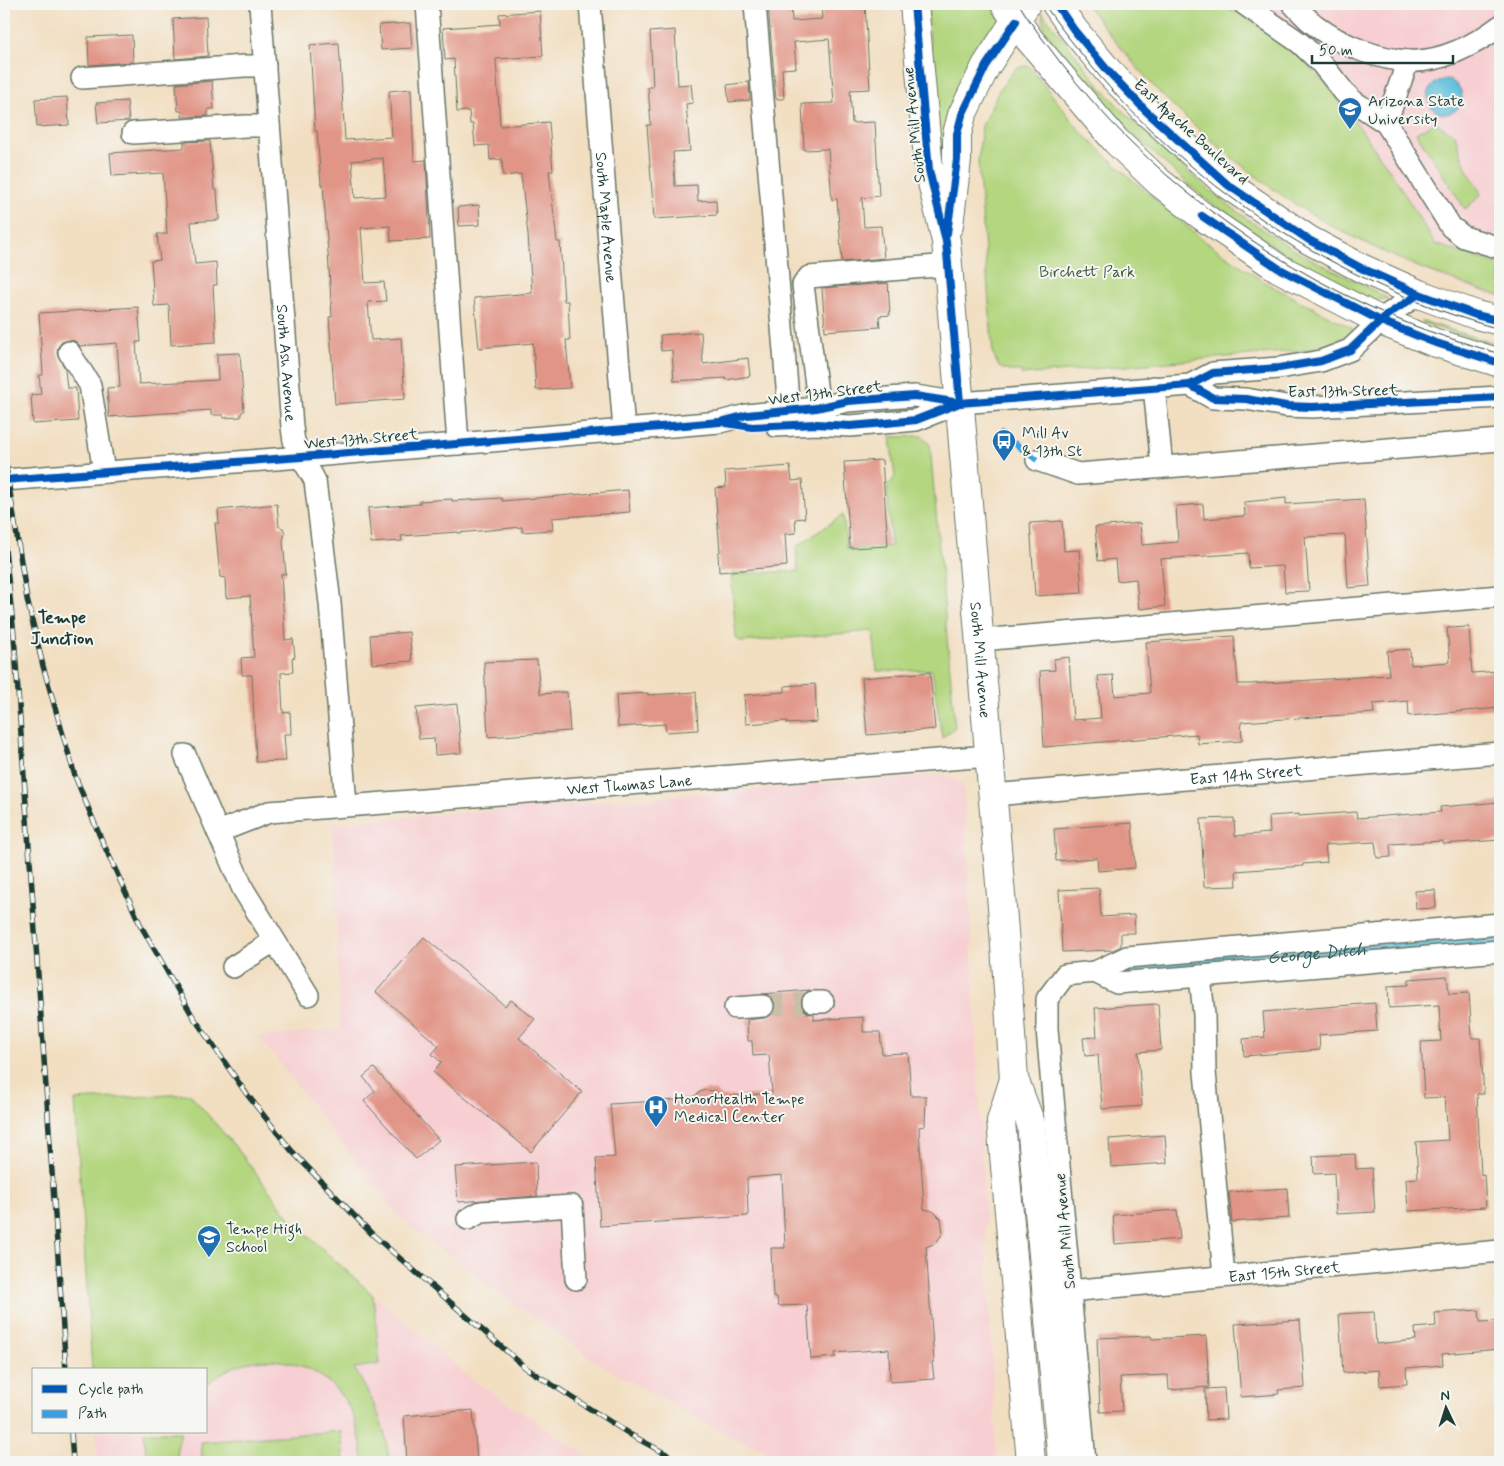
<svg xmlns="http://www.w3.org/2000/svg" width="1504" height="1466" font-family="Mynerve,sans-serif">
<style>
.built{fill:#f7cfd2}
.green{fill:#b3d67f;stroke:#698a5a}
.water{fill:#5ebfdc;stroke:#3e7e88}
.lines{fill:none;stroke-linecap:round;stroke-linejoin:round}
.canal{stroke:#5ebfdc;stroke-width:20}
.building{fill:#e19587;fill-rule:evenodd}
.minor-tunnel{stroke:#c8bfa6;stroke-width:21;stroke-dasharray:21 11;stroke-linecap:butt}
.minor-casing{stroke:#697666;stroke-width:24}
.major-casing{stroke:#697666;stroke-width:30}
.minor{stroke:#fff;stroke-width:21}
.major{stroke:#fff;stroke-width:28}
.tram{stroke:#1f3d34;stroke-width:1}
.rail-casing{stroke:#1f3d34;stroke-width:5.5}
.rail{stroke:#f6f6f2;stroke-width:4;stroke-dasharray:11;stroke-linecap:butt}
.quiet{stroke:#3c9ee2;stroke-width:6;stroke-dasharray:12 6;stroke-linecap:butt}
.cycleway-casing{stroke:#f6f6f2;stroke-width:11}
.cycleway{stroke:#0057b8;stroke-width:8}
.labels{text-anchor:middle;stroke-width:4;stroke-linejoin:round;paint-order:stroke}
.poi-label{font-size:16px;fill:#1f3d34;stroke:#f6f6f2;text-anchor:start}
.street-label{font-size:16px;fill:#1f3d34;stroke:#f6f6f2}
.park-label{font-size:16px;fill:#3d5c43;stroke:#f6f6f2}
.neighbourhood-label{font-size:18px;font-weight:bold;fill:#1f3d34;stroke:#f6f6f2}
.water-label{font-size:18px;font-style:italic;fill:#2f5e5e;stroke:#f6f6f2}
</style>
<rect width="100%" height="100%" fill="#f6f6f2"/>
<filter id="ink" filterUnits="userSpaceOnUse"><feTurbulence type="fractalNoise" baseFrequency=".02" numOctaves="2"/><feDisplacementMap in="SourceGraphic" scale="10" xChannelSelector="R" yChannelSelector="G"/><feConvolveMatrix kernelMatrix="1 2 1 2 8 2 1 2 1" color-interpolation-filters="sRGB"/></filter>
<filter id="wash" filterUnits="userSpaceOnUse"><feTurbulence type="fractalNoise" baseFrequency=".0096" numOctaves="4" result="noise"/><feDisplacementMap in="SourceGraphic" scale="20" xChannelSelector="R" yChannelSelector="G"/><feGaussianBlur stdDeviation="1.12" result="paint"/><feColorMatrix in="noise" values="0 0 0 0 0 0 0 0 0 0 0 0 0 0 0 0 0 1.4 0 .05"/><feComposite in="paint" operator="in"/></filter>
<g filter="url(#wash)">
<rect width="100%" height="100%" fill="#f2dfc2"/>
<g class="built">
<path d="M1085,4H1500V298L1468,288L1409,265L1347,235L1306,212L1236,162L1164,98L1123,54Z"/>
<path d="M934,775H944L953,778L962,784L964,792L997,1462H795L726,1435L598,1363L491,1287L402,1220L259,1037L340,1029L333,823Z"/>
<path d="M190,1094L239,1151L293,1222L373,1295L469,1377L596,1462H98L96,1432H206V1370H92L75,1100Z"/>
</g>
<g class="green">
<path d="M927,4H990L1000,20L944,165L941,167Z"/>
<path d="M1086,4H1220L1247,18L1278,40L1300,58L1326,84L1345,107L1393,175L1435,244L1500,265V296C1434,276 1369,248 1309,213C1259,182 1206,138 1164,97C1136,68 1111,36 1086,4Z"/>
<path d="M1042,12L1101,87L1118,106L1173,159L1212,192L1250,221L1298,252L1386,297L1388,299L1374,300L1364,297L1292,259L1205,199L1130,132L1093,92L1047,35L1044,27Z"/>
<path d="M1029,66L1082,133L1128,176L1202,239L1266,283L1352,328V332L1326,347L1307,350L1022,375L1021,371H1009L999,367L993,354L978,162L982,126L999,90L1017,67Z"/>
<path d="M1435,122L1455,135C1459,147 1462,159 1467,170C1472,179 1477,184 1481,195L1465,209L1416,133Z"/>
<path d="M1422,321L1500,345V348L1423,323Z"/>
<path d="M922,436L930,445L955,727L942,738L932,670L877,671L873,631L741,642L736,638L731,574L798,571L796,547L843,515L847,549L891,546L887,487L895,477L890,437Z"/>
<path d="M190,1094L239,1151L293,1222L373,1295L380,1364L354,1368C373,1400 386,1424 389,1462H363C361,1438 356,1413 340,1394C307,1353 242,1348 206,1386V1370H92L75,1100Z"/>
<path d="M341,1431L344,1462H202L201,1442Z"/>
<path d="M144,1432H181L177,1448L178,1462H147Z"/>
</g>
<circle class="water" cx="1445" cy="97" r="17"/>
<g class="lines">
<path class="canal" id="s1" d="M1133,969L1500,937"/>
</g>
<g id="blocks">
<g class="building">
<path d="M768,4H791L792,21L822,19L821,4H865L870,89L850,90L852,123L875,122L879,196L862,198L864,227L881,226L884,258L842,262L837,199L832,200L828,149L804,150L802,104L834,103L829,39L794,42L796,68L782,69L784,99H776Z"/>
<path d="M540,11L543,56L496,59L500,126L549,122L553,171H549L557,242H560L564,301H568L570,340H566L570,388L536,390L533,343L479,348L474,298L532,293L528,235L521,174L503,176L502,159L490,160L489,145L475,146L473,124H470L469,111L457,112L454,59L445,60L443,28L500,24L499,14Z"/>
<path d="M206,17L208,56L175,59L173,19Z"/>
<path d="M410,23L412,48L381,50L379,25Z"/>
<path d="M675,30L678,85L691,84L693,103L686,104L690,151L673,152L675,186L697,185L698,201L716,200L717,215L654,219L647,125H651L648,87H653L650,32Z"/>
<path d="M132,35L133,62L89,65L88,37Z"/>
<path d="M339,43L345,140L392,137L389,91L411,89L414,161L426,160L430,239L391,241L390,226L361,228L365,283L384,282L386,301L368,302L371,340L401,338L405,399L335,404L329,317H332L328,253L323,184H321L317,131H315L310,45ZM383,158L386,196L355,198L352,161Z"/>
<path d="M212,81L214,109H208V116L182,117V111H178L176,84Z"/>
<path d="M749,82L750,100L729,102L727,85Z"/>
<path d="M67,97L69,125L37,127L35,99Z"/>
<path d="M127,101L129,121L98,123L96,103Z"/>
<path d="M210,141L214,190H217L219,220L191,222L195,264L216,262L217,285H213L216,342L171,345L169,305L154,306L151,261L160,260L157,234H167L163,173L112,176L110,153L184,148V142Z"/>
<path d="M479,205L480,225L459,226L458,207Z"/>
<path d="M888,283L890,315L879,316L880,327L825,331L822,288Z"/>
<path d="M138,307L141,342H136L139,384L218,380L217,354L240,353L244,411L241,413V417L223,418V415H211V410L109,417L107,388L120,387L117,343L80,346L75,341L69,340L62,342L58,347L57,353L65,369L67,388H76L78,421L33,424L31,395L41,394L39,375H43L39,313Z"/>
<path d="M701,332L703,364L748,358L750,376L726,380V378L674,381L672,350L661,351L660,335Z"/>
<path d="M882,460L888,546L850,548L844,462Z"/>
<path d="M790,466L792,481L802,480L805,518L795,519L796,533L785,534L787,566L719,572L718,553L720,552L715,488L726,487L725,471Z"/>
<path d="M628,490L630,512L552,518L553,530L522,532V527L458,533V532L401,536L402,541L371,543L368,508L420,504V501L452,499V501L502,498V501Z"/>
<path d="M1286,498V504L1364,499L1370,586L1348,588L1345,535L1305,537L1309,591L1285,592L1283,566L1249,568L1248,553L1161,559L1165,606L1139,609L1136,579L1117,581L1115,559L1098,561L1095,527L1140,523L1142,545L1178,542L1176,506L1203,504L1204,519L1245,516L1244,502Z"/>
<path d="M277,504L279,527L283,528L285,533L283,541L286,574H281L285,640L293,639L295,657L292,658L293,672L281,673L283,713L290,712L291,734H284L286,761L256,762L252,675H242L241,658L254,657L250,596L226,598L225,578L220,577L215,523H219L218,510Z"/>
<path d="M1062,521L1064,551L1079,550L1082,593L1035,596L1030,523Z"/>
<path d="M1469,627L1472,673L1500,671V708L1409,716L1408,701L1373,704L1374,713L1241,722L1242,741L1198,744L1197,734L1044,747L1040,671L1055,670L1054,659L1069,657L1073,720L1101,718L1098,676L1113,675L1115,696L1150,693L1146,642L1234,636L1238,684H1250L1389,675L1387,651L1410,649L1411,665L1450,662L1447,628Z"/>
<path d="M409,632L412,661L372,664L370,635Z"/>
<path d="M537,660L540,694L567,692L570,731L488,737L484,662Z"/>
<path d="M930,672L935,729L867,735L862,678Z"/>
<path d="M815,684L817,722L787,724V721L746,724L744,695L785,692V686Z"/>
<path d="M696,692L698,730L666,732L665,724L618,727L616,695L648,693V695Z"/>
<path d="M457,704L461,753L435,755L434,738L419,739L416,708Z"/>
<path d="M1500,802V840L1443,844V841L1390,844L1391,857L1377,858L1375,842L1325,845L1327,862L1303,864V866L1236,871L1237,886L1204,887L1201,819L1234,818L1235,836L1270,833L1269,816L1299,814V816L1356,812L1357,818L1441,812L1440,807Z"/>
<path d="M1132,823L1135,868L1098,871L1097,858L1056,861L1054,829Z"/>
<path d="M1099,888L1101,917L1134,915L1135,933H1121V946L1113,950L1062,952L1059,890Z"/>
<path d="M1435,890L1436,908L1416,909L1415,891Z"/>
<path d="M424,937L505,1006L511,1000L535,1019L519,1038L582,1092L531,1152L433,1072L441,1062L432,1054L439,1046L376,992Z"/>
<path d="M1447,976L1449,994L1469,993L1472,1038H1480L1484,1094H1477L1481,1175L1484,1174L1486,1207L1408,1211L1406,1179L1418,1178L1416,1142L1448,1140L1445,1097L1424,1098L1421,1042L1441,1041L1439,1005L1389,1008L1388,986L1409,985V979Z"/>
<path d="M810,990L802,995L801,1002L802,1008L806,1013L814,1014V1020L863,1017V1032H880L882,1054L908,1053L911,1096H926L925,1126L919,1127L924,1209L933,1211L941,1219L943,1233L936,1243L926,1247L934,1361L932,1362L934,1379L890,1382L889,1349L835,1353L836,1357L811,1359L807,1305L778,1306L777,1297H773L771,1248H785L782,1175L747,1178L748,1216L600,1226L596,1158L615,1157L610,1104L691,1099L698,1093L705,1090L715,1091L723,1097L772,1093L769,1055L753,1056L752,1041H748L747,1020L764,1018L770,1016L774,1012L775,1006L774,999L769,995L762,994Z"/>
<path d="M1375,1003L1377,1031L1319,1035L1320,1050L1244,1056L1243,1039L1265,1037L1263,1012Z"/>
<path d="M1158,1004L1161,1050L1138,1052L1142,1106L1102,1109L1098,1055L1085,1056L1083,1038L1097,1037L1095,1008Z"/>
<path d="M374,1068L439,1140L416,1159L364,1101L375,1091L363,1077Z"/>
<path d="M1165,1135L1167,1163L1111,1167L1109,1139Z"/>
<path d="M1355,1154L1356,1169L1372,1168L1375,1212L1336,1214L1334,1173L1314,1174L1313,1156Z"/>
<path d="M536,1162L537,1196L458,1202L455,1167Z"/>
<path d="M1287,1188L1289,1218L1232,1222L1229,1192Z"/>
<path d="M1177,1210L1180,1239L1115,1244L1113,1215Z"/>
<path d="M1479,1310L1480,1322L1500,1321V1349L1442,1354L1443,1365L1406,1368L1407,1384L1380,1386L1379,1370L1343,1373L1339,1314L1374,1312L1376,1344L1416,1340L1415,1328L1436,1326L1435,1313Z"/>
<path d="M1300,1320L1305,1388L1278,1390L1279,1394L1241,1397L1235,1324Z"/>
<path d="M1151,1336L1152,1339L1206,1336L1209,1387L1169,1390L1168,1375L1120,1377L1122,1411L1100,1412L1097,1338Z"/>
<path d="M1224,1388L1226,1419L1206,1420L1205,1389Z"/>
<path d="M473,1410L477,1462H407L404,1416Z"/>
</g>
</g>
</g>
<g filter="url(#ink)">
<use href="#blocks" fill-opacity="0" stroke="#697666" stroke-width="1"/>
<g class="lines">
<path class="minor-tunnel" d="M763,1006L813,1002"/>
<g class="minor-casing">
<g id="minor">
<path id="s2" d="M260,4L292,427C293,433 293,439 295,444C299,457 309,468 315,481L330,603L346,805"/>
<path d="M427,4L458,444"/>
<path id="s3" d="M590,4L624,430"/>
<path d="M755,4L789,411V425"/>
<path d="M1244,4L1300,43L1321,63L1344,92L1353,101L1386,123L1451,227L1464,237L1500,248"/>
<path d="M1293,4C1300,11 1307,19 1315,25C1329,36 1346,45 1363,51C1377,56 1392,60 1408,61C1440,63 1475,45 1500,26"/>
<path d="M82,78L244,66H265"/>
<path d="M1386,123L1408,61"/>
<path d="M133,133L246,126H269"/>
<path d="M69,352L90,385L104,472"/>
<path d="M1190,385L1213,398L1246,399L1286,406L1312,407L1500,397"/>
<path d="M1154,387L1162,467"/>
<path d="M819,408L803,285L809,277L948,265"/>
<path d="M776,426L816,424L850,426L916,420L959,403"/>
<path d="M1037,460L1078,474L1500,440"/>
<path d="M4,480L301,457L720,422L747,415L816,408L848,401L915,396L960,403L1190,385L1213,373L1279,368L1321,361L1350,350L1387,315L1419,294"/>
<path d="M980,640L1500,596"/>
<path id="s4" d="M185,755L218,832L269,812L989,756"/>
<path id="s5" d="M992,795L1500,753"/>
<path d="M218,832L243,889L308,995"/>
<path d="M233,967L274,941"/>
<path d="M1095,972L1117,983L1500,951"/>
<path d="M1200,976L1204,1015L1205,1072L1224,1276"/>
<path d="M813,1002H823"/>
<path d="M735,1008L763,1006"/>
<path d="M468,1219L481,1212L572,1206L576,1279"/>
<path id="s6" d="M1069,1291L1500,1251"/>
<path d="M1085,1462L1047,1029V999L1065,975L1095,972L1127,957L1500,924"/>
</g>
</g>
<g class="major-casing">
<g id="major">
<path id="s7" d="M914,4L929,170L946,241L1004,931L1014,1079L1031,1124L1062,1462"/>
<path d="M1005,4L1029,39L1116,141L1159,182L1202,216L1278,268L1381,321L1433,342L1500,363"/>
<path d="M1056,4L1074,30L1108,71L1146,111L1228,185L1309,240L1361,268L1419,294L1476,315L1500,321"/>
<path d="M949,225L957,160V134L962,115L986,66L1025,6"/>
<path d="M1014,1079L1001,1121L1031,1462"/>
</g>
</g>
<use href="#minor" class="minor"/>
<use href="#major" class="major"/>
<g class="tram">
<path d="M1019,4C1031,25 1046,43 1060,62C1145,172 1259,258 1386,314C1423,331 1462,342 1500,354"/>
<path d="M1044,4C1055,21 1068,37 1080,52C1180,181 1343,288 1500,329"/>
</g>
<g class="rail-casing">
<g id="rail">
<path d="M4,455L27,599L43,666L75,776L99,834L141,926L192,1015L246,1093L291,1150L372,1234L526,1368L631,1435L681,1462"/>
<path d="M4,540L14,635L66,1370"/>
<path d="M71,1432L73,1462"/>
</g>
</g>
<use href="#rail" class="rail"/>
<path class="quiet" d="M999,432L1037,460"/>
<g class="cycleway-casing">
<g id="cycleway">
<path d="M914,4L929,170L946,241L960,403"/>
<path d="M1056,4L1074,30L1108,71L1146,111L1228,185L1309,240L1361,268L1419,294L1476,315L1500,321"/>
<path d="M1202,216L1278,268L1381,321L1433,342L1500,363"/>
<path d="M947,233L957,160V134L962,115L986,66L1016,21"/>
<path d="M1190,385L1213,398L1246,399L1286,406L1312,407L1500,397"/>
<path d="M726,423L752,427L816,424L850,426L886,423L916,420L957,404"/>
<path d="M4,480L301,457L720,422L747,415L816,408L848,401L915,396L960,403L1190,385L1213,373L1279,368L1321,361L1350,350L1387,315L1419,294"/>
</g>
</g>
<use href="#cycleway" class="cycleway"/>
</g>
</g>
<defs>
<g id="university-pin" transform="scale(1.25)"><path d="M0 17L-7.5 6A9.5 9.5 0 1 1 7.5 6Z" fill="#1f6fb2" stroke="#f6f6f2"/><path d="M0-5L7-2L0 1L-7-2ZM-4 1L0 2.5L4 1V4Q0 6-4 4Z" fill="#fff"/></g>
<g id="bus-pin" transform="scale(1.25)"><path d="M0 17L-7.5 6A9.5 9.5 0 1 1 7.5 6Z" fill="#1f6fb2" stroke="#f6f6f2"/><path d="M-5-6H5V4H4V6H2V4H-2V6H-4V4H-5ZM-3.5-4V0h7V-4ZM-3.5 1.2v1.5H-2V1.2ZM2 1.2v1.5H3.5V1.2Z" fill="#fff"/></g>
<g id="hospital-pin" transform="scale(1.25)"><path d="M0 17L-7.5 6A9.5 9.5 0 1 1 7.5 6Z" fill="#1f6fb2" stroke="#f6f6f2"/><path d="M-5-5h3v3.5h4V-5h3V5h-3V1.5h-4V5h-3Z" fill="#fff"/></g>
<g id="school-pin" transform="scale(1.25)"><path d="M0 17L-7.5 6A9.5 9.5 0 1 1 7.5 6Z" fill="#1f6fb2" stroke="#f6f6f2"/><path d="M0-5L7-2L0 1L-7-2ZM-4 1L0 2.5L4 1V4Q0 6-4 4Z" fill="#fff"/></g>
</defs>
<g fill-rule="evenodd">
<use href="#university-pin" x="1350" y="109"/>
<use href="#bus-pin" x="1004" y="441"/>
<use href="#hospital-pin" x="656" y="1107"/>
<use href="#school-pin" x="209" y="1237"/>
</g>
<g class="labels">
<g class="poi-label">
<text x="1368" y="106">Arizona State<tspan x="1368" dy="18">University</tspan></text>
<text x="1022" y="438">Mill Av<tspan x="1022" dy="18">&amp; 13th St</tspan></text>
<text x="674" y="1104">HonorHealth Tempe<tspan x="674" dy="18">Medical Center</tspan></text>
<text x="226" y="1234">Tempe High<tspan x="226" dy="18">School</tspan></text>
</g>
<g class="street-label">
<text transform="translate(913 125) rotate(-96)" y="6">South Mill Avenue</text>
<text transform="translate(1192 131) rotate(42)" y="6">East Apache Boulevard</text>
<text dy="6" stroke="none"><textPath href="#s3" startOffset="214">South Maple Avenue</textPath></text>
<text dy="6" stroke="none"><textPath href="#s2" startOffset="360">South Ash Avenue</textPath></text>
<text transform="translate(1343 390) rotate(-1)" y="6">East 13th Street</text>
<text transform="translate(825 392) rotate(-7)" y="6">West 13th Street</text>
<text transform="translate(361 438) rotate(-5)" y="6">West 13th Street</text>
<text dy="6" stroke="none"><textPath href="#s7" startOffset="660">South Mill Avenue</textPath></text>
<text dy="6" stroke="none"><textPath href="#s5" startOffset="255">East 14th Street</textPath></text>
<text dy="6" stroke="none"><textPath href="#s4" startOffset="500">West Thomas Lane</textPath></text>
<text transform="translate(1064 1231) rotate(-95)" y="6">South Mill Avenue</text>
<text dy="6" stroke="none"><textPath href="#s6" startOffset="216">East 15th Street</textPath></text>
</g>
<g class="park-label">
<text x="1087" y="277">Birchett Park</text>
</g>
<g class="neighbourhood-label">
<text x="62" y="623">Tempe<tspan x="62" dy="21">Junction</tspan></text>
</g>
<g class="water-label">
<text dy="6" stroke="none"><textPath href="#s1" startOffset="184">George Ditch</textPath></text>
</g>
</g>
<rect width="1504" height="1466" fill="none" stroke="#f6f6f2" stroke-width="20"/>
<rect x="32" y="1368" width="175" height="65" fill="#f6f6f2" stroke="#a0aca6"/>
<rect x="42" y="1385" width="25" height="8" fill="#0057b8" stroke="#a0aca6"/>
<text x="78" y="1394" font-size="15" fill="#1f3d34">Cycle path</text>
<rect x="42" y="1410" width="25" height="8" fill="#3c9ee2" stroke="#a0aca6"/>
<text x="78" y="1418" font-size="15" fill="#1f3d34">Path</text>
<g transform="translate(1446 1408) rotate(356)" stroke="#f6f6f2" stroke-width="4" paint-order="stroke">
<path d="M0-4L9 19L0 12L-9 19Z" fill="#1f3d34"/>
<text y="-8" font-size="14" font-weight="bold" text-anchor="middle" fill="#1f3d34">N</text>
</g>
<path d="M1312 55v8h141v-8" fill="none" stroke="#1f3d34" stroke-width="2.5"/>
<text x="1319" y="55" font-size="15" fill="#1f3d34" stroke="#f6f6f2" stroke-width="4" paint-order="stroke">50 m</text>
</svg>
